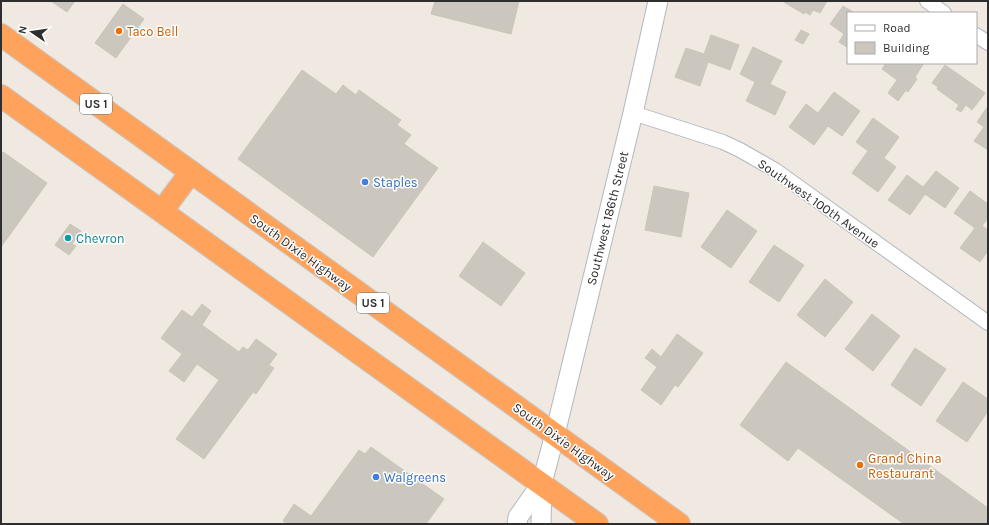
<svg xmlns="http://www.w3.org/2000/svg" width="989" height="525" font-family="Karla,sans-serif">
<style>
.building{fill:#cbc7bf;stroke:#cbc5ba}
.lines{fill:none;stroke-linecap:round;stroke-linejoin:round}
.street-casing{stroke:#b4b7c1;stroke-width:16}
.secondary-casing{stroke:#b4b7c1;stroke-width:21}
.highway-casing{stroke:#c9c9c9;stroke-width:24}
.street{stroke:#fff;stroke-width:14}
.secondary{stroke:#fff;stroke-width:19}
.highway{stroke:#ffa35c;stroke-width:22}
.food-dot{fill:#e8710a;stroke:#fff;stroke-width:1.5}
.shop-dot{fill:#3f7fe0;stroke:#fff;stroke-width:1.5}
.culture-dot{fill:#0f9aa8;stroke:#fff;stroke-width:1.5}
.labels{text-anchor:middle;stroke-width:3;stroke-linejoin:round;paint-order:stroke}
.shield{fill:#fff;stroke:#6d6d6d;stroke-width:1}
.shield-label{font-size:12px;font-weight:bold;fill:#2e2e2e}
.food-label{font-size:13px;fill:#c56008;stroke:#fff;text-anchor:start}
.shop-label{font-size:13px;fill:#366cbe;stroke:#fff;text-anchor:start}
.street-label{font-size:13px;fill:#2e2e2e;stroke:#fff}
.culture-label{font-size:13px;fill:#0d838f;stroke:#fff;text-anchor:start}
</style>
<rect width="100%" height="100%" fill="#efe9e1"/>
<g class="building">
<path d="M51,1H75L67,12Z"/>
<path d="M435,1H519L511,34L431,14Z"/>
<path d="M782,1H827L820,13L813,10L810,15L805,12L804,14Z"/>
<path d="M123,4L144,19L116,58L95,43Z"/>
<path d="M843,6L855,13H848V48L839,42L844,34L830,24Z"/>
<path d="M801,30L809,34L803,44L795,40Z"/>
<path d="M711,35L739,45L730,70L708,62L700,86L675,77L686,48L704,54Z"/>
<path d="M753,47L782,61L770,84L786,92L775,115L746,101L755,82L740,74Z"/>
<path d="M886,63H924L915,77L917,79L908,92L906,90L898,101L888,93L897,80L882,69Z"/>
<path d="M945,65L985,93L972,110L966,105L961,112L956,109L959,105L937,89L938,87L932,83Z"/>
<path d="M302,70L336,94L343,85L356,95L359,90L401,120L397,125L411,135L404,144L438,168L373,257L238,159Z"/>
<path d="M834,92L860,111L842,136L828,126L814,145L789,127L806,104L818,113Z"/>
<path d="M988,106V150L974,141L984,127L977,122Z"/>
<path d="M873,118L899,137L884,158L896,167L878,192L852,173L868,151L856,142Z"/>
<path d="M3,152L47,183L1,247V155Z"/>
<path d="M936,171L959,188L945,208L925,194L910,215L888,200L907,175L923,187Z"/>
<path d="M654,186L689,193L681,237L645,230Z"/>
<path d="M970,191L988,204V218L982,226L988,230V251L980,262L960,248L975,228L954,213Z"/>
<path d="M727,210L757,231L731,268L701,247Z"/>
<path d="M70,224L81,231L72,244L76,246L69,255L55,245Z"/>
<path d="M483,242L525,273L501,306L459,276Z"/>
<path d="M774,245L804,265L779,302L749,282Z"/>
<path d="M825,279L853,302L825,337L797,315Z"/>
<path d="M202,304L211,311L202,325L239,352L243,347L248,350L256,339L277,354L269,365L274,368L256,394L253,392L204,459L176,439L219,380L197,364L184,382L169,371L182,354L161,338L182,310L192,317Z"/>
<path d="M872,314L900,336L873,371L845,349Z"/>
<path d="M677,334L703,353L678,387L675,385L661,405L641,390L657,367L645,358L652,349L661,357Z"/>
<path d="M915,348L946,369L921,406L891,385Z"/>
<path d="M786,362L988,508V524H904L798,448L788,461L740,425Z"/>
<path d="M963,382L988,399V411L967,442L936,421Z"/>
<path d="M371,447L444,499L426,524H287L283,521L294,504L311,516L359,450L365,454Z"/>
</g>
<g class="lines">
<g class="street-casing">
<g id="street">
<path d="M927,1L944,13"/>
<path d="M976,35L988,43"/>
<path d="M633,113L723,142L740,150L775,170L988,323"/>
</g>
</g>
<g class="secondary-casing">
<g id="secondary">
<path d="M517,524L518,517L542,483"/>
<path d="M541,524L542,483L555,434L633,113L658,1"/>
</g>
</g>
<g class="highway-casing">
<g id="highway">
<path d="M1,35L679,524"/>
<path d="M1,96L597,524"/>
<path d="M162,211L191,172"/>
</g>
</g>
<use href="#street" class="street"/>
<use href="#secondary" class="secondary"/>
<use href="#highway" class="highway"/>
</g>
<g class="food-dot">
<circle cx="119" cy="31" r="4"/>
<circle cx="860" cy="465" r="4"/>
</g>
<g class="shop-dot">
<circle cx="365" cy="182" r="4"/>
<circle cx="376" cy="477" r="4"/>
</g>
<circle class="culture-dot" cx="68" cy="238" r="4"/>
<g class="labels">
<g class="shield">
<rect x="80" y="94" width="32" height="20" rx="3"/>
<rect x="357" y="293" width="32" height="20" rx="3"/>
</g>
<g class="shield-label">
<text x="96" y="108">US 1</text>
<text x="373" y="307">US 1</text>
</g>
<g class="food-label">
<text x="127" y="36">Taco Bell</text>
<text x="868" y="463">Grand China<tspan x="868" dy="15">Restaurant</tspan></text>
</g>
<g class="shop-label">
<text x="373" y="187">Staples</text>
<text x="384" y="482">Walgreens</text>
</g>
<g class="street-label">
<text transform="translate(819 203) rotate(35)" y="5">Southwest 100th Avenue</text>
<text transform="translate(607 218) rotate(-76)" y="5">Southwest 186th Street</text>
<text transform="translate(301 252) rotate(36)" y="5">South Dixie Highway</text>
<text transform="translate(564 441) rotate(36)" y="5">South Dixie Highway</text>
</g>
<g class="culture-label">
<text x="76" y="243">Chevron</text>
</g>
</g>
<rect width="989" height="525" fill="none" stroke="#2e2e2e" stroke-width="4"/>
<rect x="847" y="12" width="130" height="52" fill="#ffffff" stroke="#ababab"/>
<rect x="855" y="25" width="20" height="6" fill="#ffffff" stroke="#ababab"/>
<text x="883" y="32" font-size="12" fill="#2e2e2e">Road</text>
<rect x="855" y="42" width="20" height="12" fill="#cbc7bf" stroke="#ababab"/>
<text x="883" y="52" font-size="12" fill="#2e2e2e">Building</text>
<g transform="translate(32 32) rotate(283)" stroke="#ffffff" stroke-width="3" paint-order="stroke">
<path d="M0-3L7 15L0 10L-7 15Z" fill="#2e2e2e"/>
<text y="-6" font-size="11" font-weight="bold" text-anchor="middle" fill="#2e2e2e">N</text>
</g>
</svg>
